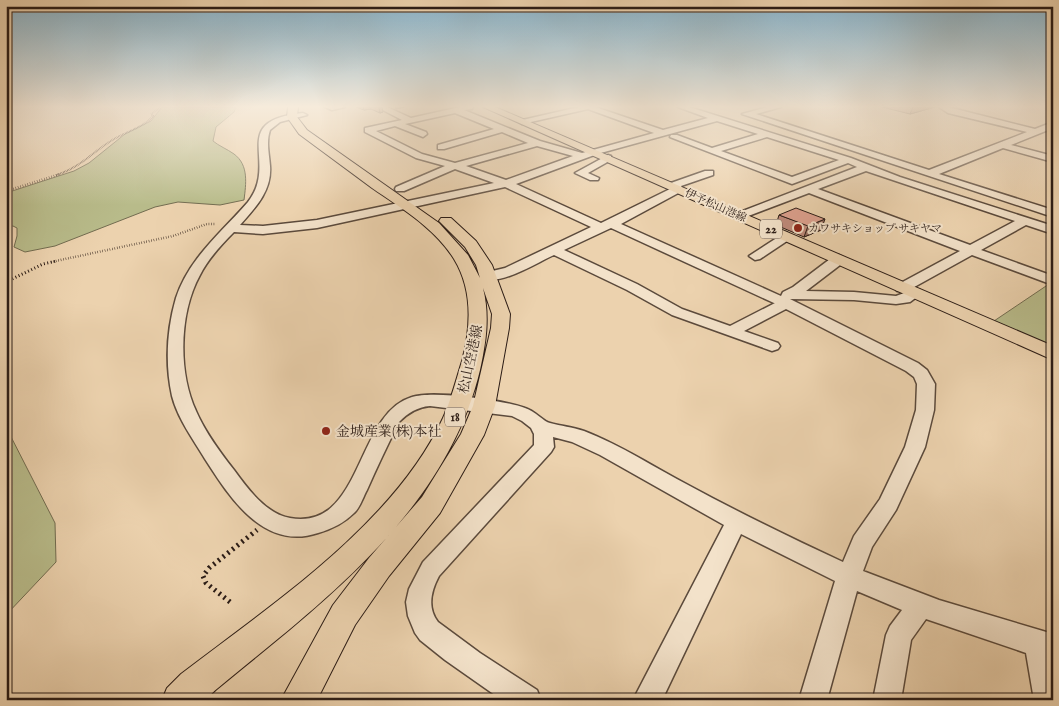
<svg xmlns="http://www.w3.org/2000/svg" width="1059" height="706" font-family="'IM FELL English','Noto Serif JP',serif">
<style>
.green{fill:#b8bb8a;stroke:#726c50}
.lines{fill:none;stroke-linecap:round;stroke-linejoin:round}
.minor-casing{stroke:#5b4a3c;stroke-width:3}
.major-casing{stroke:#2b1c16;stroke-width:2}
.path-far3{stroke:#2b1c16;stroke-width:2;stroke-dasharray:0.5 1;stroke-linecap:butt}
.path-far2{stroke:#2b1c16;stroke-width:2.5;stroke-dasharray:0.5 2;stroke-linecap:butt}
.path-far1{stroke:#2b1c16;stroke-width:3;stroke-dasharray:1 2.5;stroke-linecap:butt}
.path{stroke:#2b1c16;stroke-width:5;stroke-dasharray:2 4;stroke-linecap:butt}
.minor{fill:#f3e2ca;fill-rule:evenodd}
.major{fill:#ecd2ae;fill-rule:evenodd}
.wall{fill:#bf8a7b;stroke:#2b1c16}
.shaded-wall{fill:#9b7164;stroke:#2b1c16}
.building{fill:#dea18f;stroke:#2b1c16}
.poi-dot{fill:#8f2418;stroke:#f3e2ca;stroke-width:2}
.labels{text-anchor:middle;stroke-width:4;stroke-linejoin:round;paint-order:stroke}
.far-street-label{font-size:11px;fill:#2b1c16;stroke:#f3e2ca}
.far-poi-label{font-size:11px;fill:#2b1c16;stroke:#f3e2ca;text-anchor:start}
.shield{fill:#f3e2ca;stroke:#67574c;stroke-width:1}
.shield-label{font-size:12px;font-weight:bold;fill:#2b1c16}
.street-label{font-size:14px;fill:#2b1c16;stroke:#f3e2ca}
.poi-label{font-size:14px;fill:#2b1c16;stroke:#f3e2ca;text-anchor:start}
</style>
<rect width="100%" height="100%" fill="#ecd2ae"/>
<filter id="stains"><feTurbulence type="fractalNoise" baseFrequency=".004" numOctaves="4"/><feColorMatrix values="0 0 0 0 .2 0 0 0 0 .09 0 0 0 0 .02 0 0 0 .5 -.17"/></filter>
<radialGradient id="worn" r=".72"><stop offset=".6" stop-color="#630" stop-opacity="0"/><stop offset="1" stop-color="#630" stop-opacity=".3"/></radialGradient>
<g class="green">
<path d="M162,107H236L234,112L216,127L213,141C219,146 227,149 234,154C249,165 246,184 244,200L220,205L178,202L155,207L55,246L25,252L14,247L17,236V228L13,226L6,227V193L74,171L89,163L125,134L151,121Z"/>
<path d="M1052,282L1053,346L994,321Z"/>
<path d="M6,427L55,523L56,562L6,615Z"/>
</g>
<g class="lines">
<g class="minor-casing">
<g id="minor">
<path d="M325,107H345L332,110Z"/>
<path d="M377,107H387L411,118L460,107H473L472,109L464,110L540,141L582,153L654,133L588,109L522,124L518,121L579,107H595L663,130L708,118L678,107H689L851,158L900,177L1053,226V234L1026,225L981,250L1053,276V285L972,255L907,291H897L895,288L897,285L960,251L809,193L743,218H735L733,216L735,214L857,167L848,163L792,184L670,137L671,135H677L712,148L758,134L717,121L597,154L516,184L601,223L670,189L667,186L668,184L705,171H713V175L681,186L683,189L682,191L621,224L781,296L783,292L793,287L834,256L839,255L846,259L844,262L806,291L854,292L896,296L915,289L920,290L922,293L910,302L896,304L854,300L790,299L918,363L927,370L935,384L934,410L925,447L896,510L872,547L863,571L939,600L1053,634V700H1034L1026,653L926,619L911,640L901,700H873L886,635L890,626L902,610L857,591L827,700H799L835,581L741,534L662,700H633L724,525L600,455L572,442L553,437L554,447L551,452L439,576C431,591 427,608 438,622L480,653L537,690L541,700H502L445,660L420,640L415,633L408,616L406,602L409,589L423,562L534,445V434L531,428L522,421L512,416L430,406C417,407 408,413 399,422C388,444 377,467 367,490C363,497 360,508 354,513C344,523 332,529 318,533C264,551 230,498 205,459C193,439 178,419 172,396C165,364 167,329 176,298C189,258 222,232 248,202C280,161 226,121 303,113L307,115L280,122L270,130C266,142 269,153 270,166C272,191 255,208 240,225L263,226L317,220L494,183L455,169L404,191H396L395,189L396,187L445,166L416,158L365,132V128L402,120ZM455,113L494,129L438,145V149H444L502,132L528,143L455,163L422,154L376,131L395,126L423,137L427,134L426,132L405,124ZM767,137L839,160L792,177L721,151ZM537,146L573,156L506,180L466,166ZM866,171L1015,221L970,245L818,189ZM505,187L591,227L505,268L484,273L482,276L484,279C504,284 536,263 554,255L627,290L672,315L772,351L778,349L780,346L778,343L744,331L786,309L906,371L914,377L917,384L916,410L905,447L880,499L854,536L843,562C791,538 740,513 690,486C655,468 621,445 584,431C572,427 561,426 550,423C544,422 535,411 525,408C503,400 433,390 412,397C355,414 363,531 290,518C266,514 247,488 234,470C220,452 205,432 196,411C178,372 179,313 200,275C208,259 221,245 234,232L263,234L317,228ZM611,228L774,303H775L730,326L682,309L637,284L564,250Z"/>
<path d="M768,107H781L756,114L929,170L1027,132L948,113L939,107H948L1035,129L1053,122V128L1011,145L1053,156V162L1003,148L939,174L1053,210V217L742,114Z"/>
<path d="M608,155L611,156V160L588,173L599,178L598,180H590L575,173Z"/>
<path d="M786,232L792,236L790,239L760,259L755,260L749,256Z"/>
</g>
</g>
<g class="major-casing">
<g id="major">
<path d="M288,107H298L297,117L307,130L439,223L468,255L480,278L476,265L465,247L439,221L441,218H451L476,241L492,265L510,314L509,328L495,406L484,435L440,513L389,576L355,625L317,700H281L333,605L369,558L422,497L461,434L473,406L491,328L492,314L483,288C490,316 486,343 480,370C452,488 358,574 268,647C251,661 235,674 218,688C214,691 208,698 203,700C198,702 170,700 162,700L167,688L181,674C270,606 395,523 443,418C451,400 456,380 462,361C471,327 473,290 454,259C435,228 401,208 372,188C348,170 323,152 299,134L287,117Z"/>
<path d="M483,107H495L1053,346V360Z"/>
</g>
</g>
<path class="path-far3" d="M56,175C82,167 94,150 116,138C128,131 144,127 153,116L151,114L161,107"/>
<g class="path-far2">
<path d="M6,191L60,174"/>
<path d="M51,262L173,236L207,224H216"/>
</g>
<path class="path-far1" d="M6,282L43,264L57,261"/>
<path class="path" d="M230,602L206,583L203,576L209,568L257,530"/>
<use href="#minor" class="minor"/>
<use href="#major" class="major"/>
</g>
<g class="wall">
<path d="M356,107H382L383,112L380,113L371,109L364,110Z"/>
<path d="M882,107H935L910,114Z"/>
<path d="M779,215L821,230L804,237L776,225Z"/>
</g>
<g class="shaded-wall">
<path d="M363,107H370L371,109L364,110Z"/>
<path d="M379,107H382L383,112L380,113Z"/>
<path d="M395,107H405L396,109Z"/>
<path d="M913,107H935L910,114Z"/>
<path d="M825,219L821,230L804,237L808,226Z"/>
</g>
<path class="building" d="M796,208L825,219L808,226L779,215Z"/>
<linearGradient id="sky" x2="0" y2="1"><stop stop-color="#88b6d0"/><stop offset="0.52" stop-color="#f6ebdb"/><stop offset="1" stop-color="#f6ebdb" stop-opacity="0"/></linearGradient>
<rect width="1059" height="205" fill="url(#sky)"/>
<g class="poi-dot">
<circle cx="798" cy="228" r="5"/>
<circle cx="326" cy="431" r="5"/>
</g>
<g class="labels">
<g class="far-street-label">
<text transform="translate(716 205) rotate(24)" y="4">伊予松山港線</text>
</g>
<g class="far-poi-label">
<text x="808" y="232">カワサキショップ サキヤマ</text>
</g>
<g class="shield">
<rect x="760" y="219.5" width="22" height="19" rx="4"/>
<rect x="445" y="407.5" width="20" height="19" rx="4"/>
</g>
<g class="shield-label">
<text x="771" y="233">22</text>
<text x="455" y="421">18</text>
</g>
<g class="street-label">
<text transform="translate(470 359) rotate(-78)" y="5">松山空港線</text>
</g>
<g class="poi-label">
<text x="336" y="436">金城産業(株)本社</text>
</g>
</g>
<rect width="1059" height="706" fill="none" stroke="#ecd2ae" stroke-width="25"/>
<rect x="8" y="8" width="1044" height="691" fill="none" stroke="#2b1c16" stroke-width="2.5"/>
<rect x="12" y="12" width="1034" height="681" fill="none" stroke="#2b1c16"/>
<rect width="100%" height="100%" filter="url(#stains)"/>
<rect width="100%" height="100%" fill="url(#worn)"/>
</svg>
